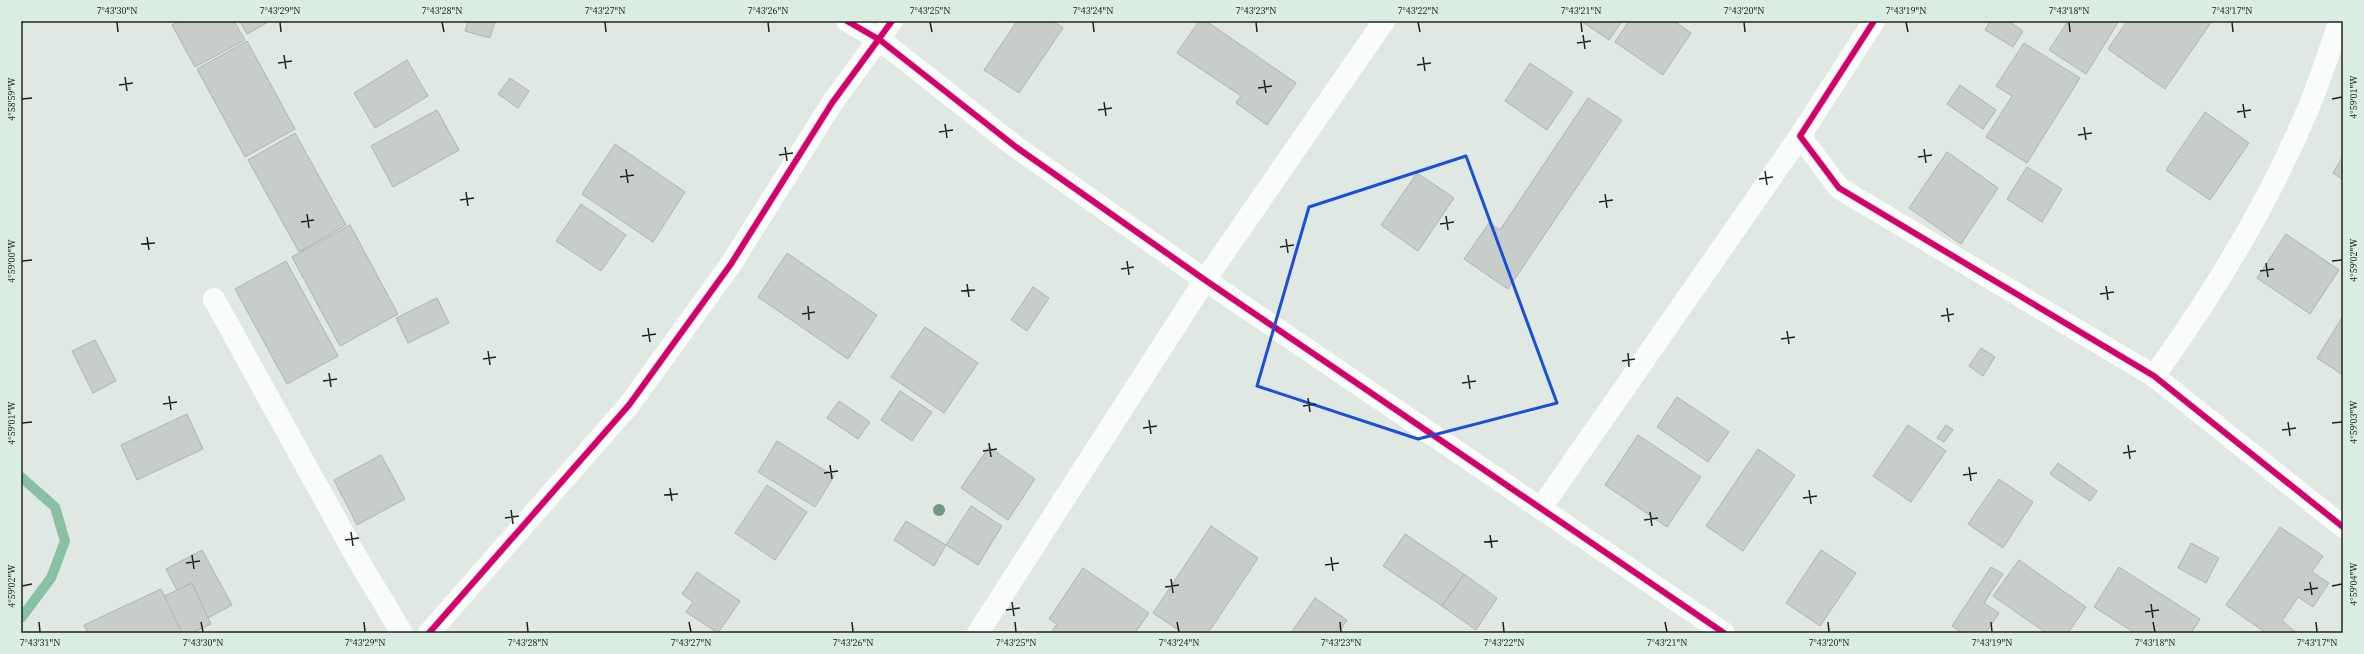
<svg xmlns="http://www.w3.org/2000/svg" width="2364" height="654" font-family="'Source Serif 4',serif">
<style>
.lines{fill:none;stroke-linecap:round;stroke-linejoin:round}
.stream{stroke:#89bfa2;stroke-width:10}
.building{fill:#c7ceca;stroke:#aeb5b1}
.street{stroke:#fafcfb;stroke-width:22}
.cycleway-casing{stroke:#dbece2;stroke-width:8}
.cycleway{stroke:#d6006c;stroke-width:6}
.tree{fill:#739786}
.marked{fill:none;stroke:#1d4ed8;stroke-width:3;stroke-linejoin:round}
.ticks{fill:none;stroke:#1d2420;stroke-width:1.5}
.neatline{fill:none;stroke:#1d2420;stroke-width:1.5}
.ticks-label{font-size:10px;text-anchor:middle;fill:#1d2420}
</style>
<rect width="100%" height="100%" fill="#dfe8e3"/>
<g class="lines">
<path class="stream" d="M21,477L55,507L65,541L51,578L21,618"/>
</g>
<g class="building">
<path d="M180,21H234L245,40L195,67L172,25Z"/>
<path d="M240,21H270L247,34Z"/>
<path d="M468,21H495L490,38L465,31Z"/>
<path d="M1017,21H1053L1063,28L1019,93L984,70Z"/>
<path d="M1199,21H1206L1296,83L1267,125L1236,103L1241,96L1177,53Z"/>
<path d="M1581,21H1622L1609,40Z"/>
<path d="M1629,21H1674L1691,33L1663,75L1615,42Z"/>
<path d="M1990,21H2008L2023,31L2013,47L1985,30Z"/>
<path d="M2068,21H2119L2086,74L2049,50Z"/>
<path d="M2127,21H2212L2165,89L2108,49Z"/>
<path d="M247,41L295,129L245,157L197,69Z"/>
<path d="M2024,43L2080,78L2027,163L1986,137L2012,96L1996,86Z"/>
<path d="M407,60L428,96L375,128L354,93Z"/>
<path d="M1530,63L1573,92L1547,130L1505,101Z"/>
<path d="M510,78L529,91L518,108L498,94Z"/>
<path d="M1960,85L1996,110L1983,129L1947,104Z"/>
<path d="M1588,98L1622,120L1508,289L1464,259L1489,223L1500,230Z"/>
<path d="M437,110L459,150L393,187L371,146Z"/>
<path d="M2205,112L2249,143L2210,200L2166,170Z"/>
<path d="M295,133L346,225L299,252L248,160Z"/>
<path d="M615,144L685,192L653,242L582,194Z"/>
<path d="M1947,152L1998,188L1961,244L1909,208Z"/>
<path d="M2343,156V180L2333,173Z"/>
<path d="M2027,167L2062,189L2042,222L2007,199Z"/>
<path d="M1417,173L1454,198L1418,251L1381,225Z"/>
<path d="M581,204L626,235L601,271L556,241Z"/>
<path d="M350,225L398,314L340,346L292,257Z"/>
<path d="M2286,234L2339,270L2310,314L2257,278Z"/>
<path d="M787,253L877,315L848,359L758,297Z"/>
<path d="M286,261L338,356L287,384L235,289Z"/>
<path d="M1033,287L1049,298L1027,331L1011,320Z"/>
<path d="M437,298L449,323L408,343L396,318Z"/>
<path d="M2343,316V375L2317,358Z"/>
<path d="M925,327L978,363L944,413L891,377Z"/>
<path d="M95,340L116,381L93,393L72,351Z"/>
<path d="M1981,348L1995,357L1983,376L1969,366Z"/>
<path d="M900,391L932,412L912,441L881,420Z"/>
<path d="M1677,397L1729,432L1708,462L1657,427Z"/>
<path d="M839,401L870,422L858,439L827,418Z"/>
<path d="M187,414L203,449L137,480L121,445Z"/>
<path d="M1908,425L1946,451L1911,502L1873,476Z"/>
<path d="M1946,425L1953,430L1944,442L1937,438Z"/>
<path d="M1638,435L1701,477L1667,527L1605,485Z"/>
<path d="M777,441L834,476L815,507L758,472Z"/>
<path d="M989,447L1035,479L1008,520L961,488Z"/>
<path d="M1758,449L1795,475L1743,551L1706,526Z"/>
<path d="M381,455L405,499L357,525L334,480Z"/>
<path d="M2058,463L2097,491L2090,501L2050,474Z"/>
<path d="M1999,479L2033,502L2003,548L1968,524Z"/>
<path d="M767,485L807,512L775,560L735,533Z"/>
<path d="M971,506L1002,526L978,565L946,545Z"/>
<path d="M906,521L946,545L934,566L894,540Z"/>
<path d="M1211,526L1258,558L1208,633H1183L1153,613Z"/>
<path d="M2280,527L2323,556L2312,572L2329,583L2313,607L2298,597L2282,621L2297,633H2266L2226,605Z"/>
<path d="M1405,534L1464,574L1442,606L1383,566Z"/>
<path d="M2191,543L2219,558L2206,583L2178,568Z"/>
<path d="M202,550L232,605L195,625L166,569Z"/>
<path d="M1821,550L1856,573L1820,626L1786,603Z"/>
<path d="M2019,560L2086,607L2068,633H2046L1993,596Z"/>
<path d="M1991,567L2003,574L1984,603L1999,613L1986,633H1962L1952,626Z"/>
<path d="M2119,567L2200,619L2191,633H2135L2094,607Z"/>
<path d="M1083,568L1149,613L1135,633H1051L1057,624L1049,619Z"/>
<path d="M697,572L740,601L718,633L686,612L693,602L682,594Z"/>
<path d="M1464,574L1497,598L1476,630L1442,606Z"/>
<path d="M192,583L211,624L192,633H125L118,618Z"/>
<path d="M161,589L182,633H88L84,625Z"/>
<path d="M1315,598L1347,620L1338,633H1291Z"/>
</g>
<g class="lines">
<g class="street">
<path d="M847,21L880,40L1016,147L1205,280L1724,633"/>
<path d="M1874,21L1800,136L1839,188L2154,376L2343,527"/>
<path d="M214,299L358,560L402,633"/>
<path d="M2154,376C2214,293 2268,204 2308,109C2320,81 2329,50 2340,21"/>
<path d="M1541,508L1800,136"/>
<path d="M429,633L629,405L731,264L832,103L892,21"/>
<path d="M978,633L1205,280L1384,21"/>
</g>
<g class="cycleway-casing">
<g id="cycleway">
<path d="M847,21L880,40L1016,147L1205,280L1724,633"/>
<path d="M1874,21L1800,136L1839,188L2154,376L2343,527"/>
<path d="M429,633L629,405L731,264L832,103L892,21"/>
</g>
</g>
<use href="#cycleway" class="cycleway"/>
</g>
<circle class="tree" cx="939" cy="510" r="6"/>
<path class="marked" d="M1466,156L1557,403L1418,439L1257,386L1309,207Z"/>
<path class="ticks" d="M117,22L118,32M280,22L281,32M442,22L444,32M605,22L606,32M768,22L769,32M930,22L932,32M1093,22L1094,32M1256,22L1257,32M1418,22L1420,32M1581,22L1582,32M1744,22L1745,32M1906,22L1908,32M2069,22L2070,32M2232,22L2233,32M1583,35L1585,49M1577,43L1591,41M284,55L286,69M1423,57L1425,71M278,63L292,61M1417,65L1431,63M125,77L127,91M1264,80L1266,93M119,85L133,83M1258,88L1272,86M22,99L32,98M2332,99L2342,97M1104,102L1106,116M2243,104L2245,118M1098,110L1112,108M2237,112L2251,110M945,124L947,138M2084,127L2086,140M939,132L953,130M2078,135L2092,133M785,147L787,161M1924,149L1926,163M779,155L793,153M1918,157L1932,155M626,169L628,183M1765,171L1767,185M620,177L634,175M1759,179L1773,177M466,192L468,206M1605,194L1607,208M460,200L474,198M1599,202L1613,200M307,214L309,228M1446,216L1448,230M301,222L314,220M1440,224L1454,222M147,237L149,250M1286,239L1288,253M141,244L155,243M1280,247L1294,245M22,261L32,260M1127,261L1129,275M2332,261L2342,260M2266,263L2268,277M1121,269L1134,267M2260,271L2274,269M967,284L969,297M2106,286L2108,300M961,291L975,290M2100,294L2114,292M808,306L809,320M1947,308L1949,322M802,314L815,312M1941,316L1954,314M648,328L650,342M1787,331L1789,344M642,336L656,334M1781,339L1795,337M488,351L490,365M1628,353L1629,367M483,359L496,357M1622,361L1635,359M329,373L331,387M1468,375L1470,389M323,381L337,379M1462,383L1476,381M169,396L171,410M1308,398L1310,412M163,404L177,402M1303,406L1316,404M1149,420L1151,434M2288,422L2290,436M22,423L32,422M2332,423L2342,422M1143,428L1157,426M2282,430L2296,428M989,443L991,457M2128,445L2130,459M983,451L997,449M2123,453L2136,451M830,465L832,479M1969,467L1971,481M824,473L838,471M1963,475L1977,473M670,488L672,501M1809,490L1811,504M664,495L678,494M1803,498L1817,496M511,510L513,524M1650,512L1652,526M505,518L519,516M1644,520L1658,518M351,532L353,546M1490,535L1492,548M345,540L359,538M1484,542L1498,541M192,555L194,569M1331,557L1333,571M186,563L200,561M1325,565L1339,563M1171,579L1173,593M2310,582L2312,595M22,586L32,584M2332,586L2342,584M1165,587L1179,585M2304,590L2318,588M1012,602L1014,616M2151,604L2153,618M1006,610L1020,608M2145,612L2159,610M39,622L40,632M201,622L203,632M364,622L365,632M527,622L528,632M689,622L691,632M852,622L853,632M1015,622L1016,632M1177,622L1179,632M1340,622L1341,632M1503,622L1504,632M1665,622L1667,632M1828,622L1829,632M1991,622L1992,632M2153,622L2155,632M2316,622L2317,632"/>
<rect width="2364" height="654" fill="none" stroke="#dbece2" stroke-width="44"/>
<rect x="22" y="22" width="2320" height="610" class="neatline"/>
<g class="ticks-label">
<text x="117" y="14">7°43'30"N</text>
<text x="280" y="14">7°43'29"N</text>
<text x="442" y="14">7°43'28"N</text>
<text x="605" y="14">7°43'27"N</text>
<text x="768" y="14">7°43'26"N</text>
<text x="930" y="14">7°43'25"N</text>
<text x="1093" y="14">7°43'24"N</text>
<text x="1256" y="14">7°43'23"N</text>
<text x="1418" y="14">7°43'22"N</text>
<text x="1581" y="14">7°43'21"N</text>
<text x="1744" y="14">7°43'20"N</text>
<text x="1906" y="14">7°43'19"N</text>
<text x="2069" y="14">7°43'18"N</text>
<text x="2232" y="14">7°43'17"N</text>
<text transform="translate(2353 97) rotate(-90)" y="4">4°59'01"W</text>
<text transform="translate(11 99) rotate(-90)" y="4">4°58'59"W</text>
<text transform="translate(2353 260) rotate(-90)" y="4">4°59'02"W</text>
<text transform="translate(11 261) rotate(-90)" y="4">4°59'00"W</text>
<text transform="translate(2353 422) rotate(-90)" y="4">4°59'03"W</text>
<text transform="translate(11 423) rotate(-90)" y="4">4°59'01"W</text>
<text transform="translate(2353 584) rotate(-90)" y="4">4°59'04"W</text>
<text transform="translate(11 586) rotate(-90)" y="4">4°59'02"W</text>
<text x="40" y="646">7°43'31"N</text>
<text x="203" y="646">7°43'30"N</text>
<text x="365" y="646">7°43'29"N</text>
<text x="528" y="646">7°43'28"N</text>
<text x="691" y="646">7°43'27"N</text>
<text x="853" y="646">7°43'26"N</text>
<text x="1016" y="646">7°43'25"N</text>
<text x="1179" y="646">7°43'24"N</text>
<text x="1341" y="646">7°43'23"N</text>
<text x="1504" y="646">7°43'22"N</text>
<text x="1667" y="646">7°43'21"N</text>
<text x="1829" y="646">7°43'20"N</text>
<text x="1992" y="646">7°43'19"N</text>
<text x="2155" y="646">7°43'18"N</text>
<text x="2317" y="646">7°43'17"N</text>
</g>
</svg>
